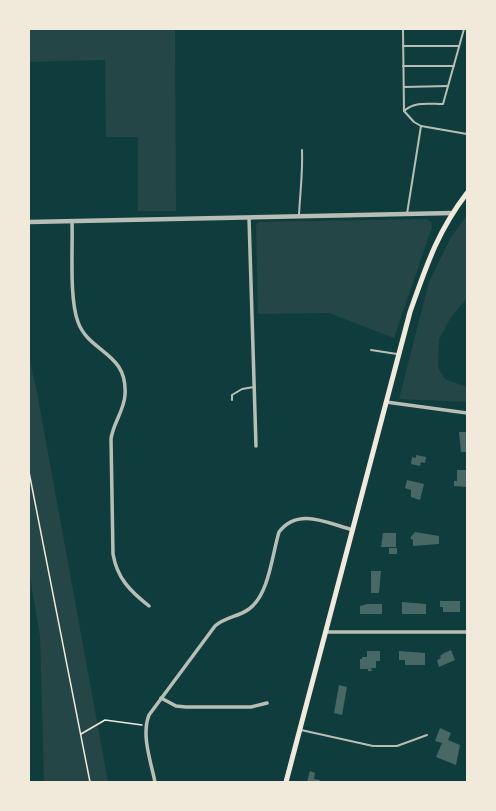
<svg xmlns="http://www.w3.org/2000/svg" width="496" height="811" font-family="'PT Sans Narrow',sans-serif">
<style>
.green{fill:#244646}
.building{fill:#486865}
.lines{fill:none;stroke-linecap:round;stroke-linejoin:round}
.path{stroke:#f1e9da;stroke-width:1.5}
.service{stroke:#b8beb3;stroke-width:2}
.minor{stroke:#b8beb3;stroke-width:3.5}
.tertiary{stroke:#b8beb3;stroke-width:4.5}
.secondary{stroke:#f1e9da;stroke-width:5}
</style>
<rect width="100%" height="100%" fill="#0f3d3e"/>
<g class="green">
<path d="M29,29H175L176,211H138V137H106L105,60L29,62Z"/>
<path d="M467,215V298L451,317L439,339L438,368L445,379L467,387V402L399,399L429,282L450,239Z"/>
<path d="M426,219L431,222L432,227L394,338L329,313L258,314L256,224L259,222Z"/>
<path d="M29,358L36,387L108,782H44L40,636L29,571Z"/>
</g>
<g class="building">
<path d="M459,432H467V452H461Z"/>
<path d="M416,455L426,457L425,463L421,462L420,466L411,464L412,457L416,458Z"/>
<path d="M457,470H467V487L454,486V481H457Z"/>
<path d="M407,480L424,484L420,500L411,497V490L405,488Z"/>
<path d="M415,532L439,536V544L413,546V540L410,538Z"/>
<path d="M383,533H396V547H381Z"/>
<rect x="389" y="548" width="8" height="6"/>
<path d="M371,571H381L379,593H371Z"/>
<path d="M440,601H460V612H443V607H440Z"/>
<path d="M402,602L426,604V614H402Z"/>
<path d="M367,604H382V614H360V606Z"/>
<path d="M451,650L455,660L439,667L437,660L441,658L440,656L444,653Z"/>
<path d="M367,651H380V661H376V668H371L372,671H368V669H360V659H362V657H367Z"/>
<path d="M399,651L425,653V665H405V660H399Z"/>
<path d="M339,685L347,687L342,715L334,713Z"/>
<path d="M440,728L451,733L448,740L460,745L456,765L436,757L442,743L435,741Z"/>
<path d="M310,771L315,773L314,779L320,780L319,782H307Z"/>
</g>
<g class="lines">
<g class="path">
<path d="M29,472L90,782"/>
<path d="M81,734L105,720L142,725"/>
</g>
<g class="service">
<path d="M403,29L404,111"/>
<path d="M464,29L443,104C428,104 415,101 404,111L414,122L421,126L467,134"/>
<path d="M403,46H459"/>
<path d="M403,66H454"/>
<path d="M404,87L448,86"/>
<path d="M407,214L421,126"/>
<path d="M299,215C300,193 303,173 302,150"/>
<path d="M371,350L397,354"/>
<path d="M232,400V395L242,389L254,387"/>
<path d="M301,730L373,746H397L427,735"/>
</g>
<g class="minor">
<path d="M249,218L256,446"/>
<path d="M72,221C73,248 69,298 78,322C89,353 128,352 125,395C124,411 113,423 111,439L113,554C117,578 130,591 149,606"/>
<path d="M386,402L467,413"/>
<path d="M326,632H467"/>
<path d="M161,698L176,706L186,707H251L267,703"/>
<path d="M155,782C151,762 141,735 149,715L215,626C225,617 238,617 249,609C269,595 272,555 279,532C298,507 327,523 353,530"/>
</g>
<path class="tertiary" d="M29,222L452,213"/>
<path class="secondary" d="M286,782L410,312C426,267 437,232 467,193"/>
</g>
<rect width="496" height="811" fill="none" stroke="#f1e9da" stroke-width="60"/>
</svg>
